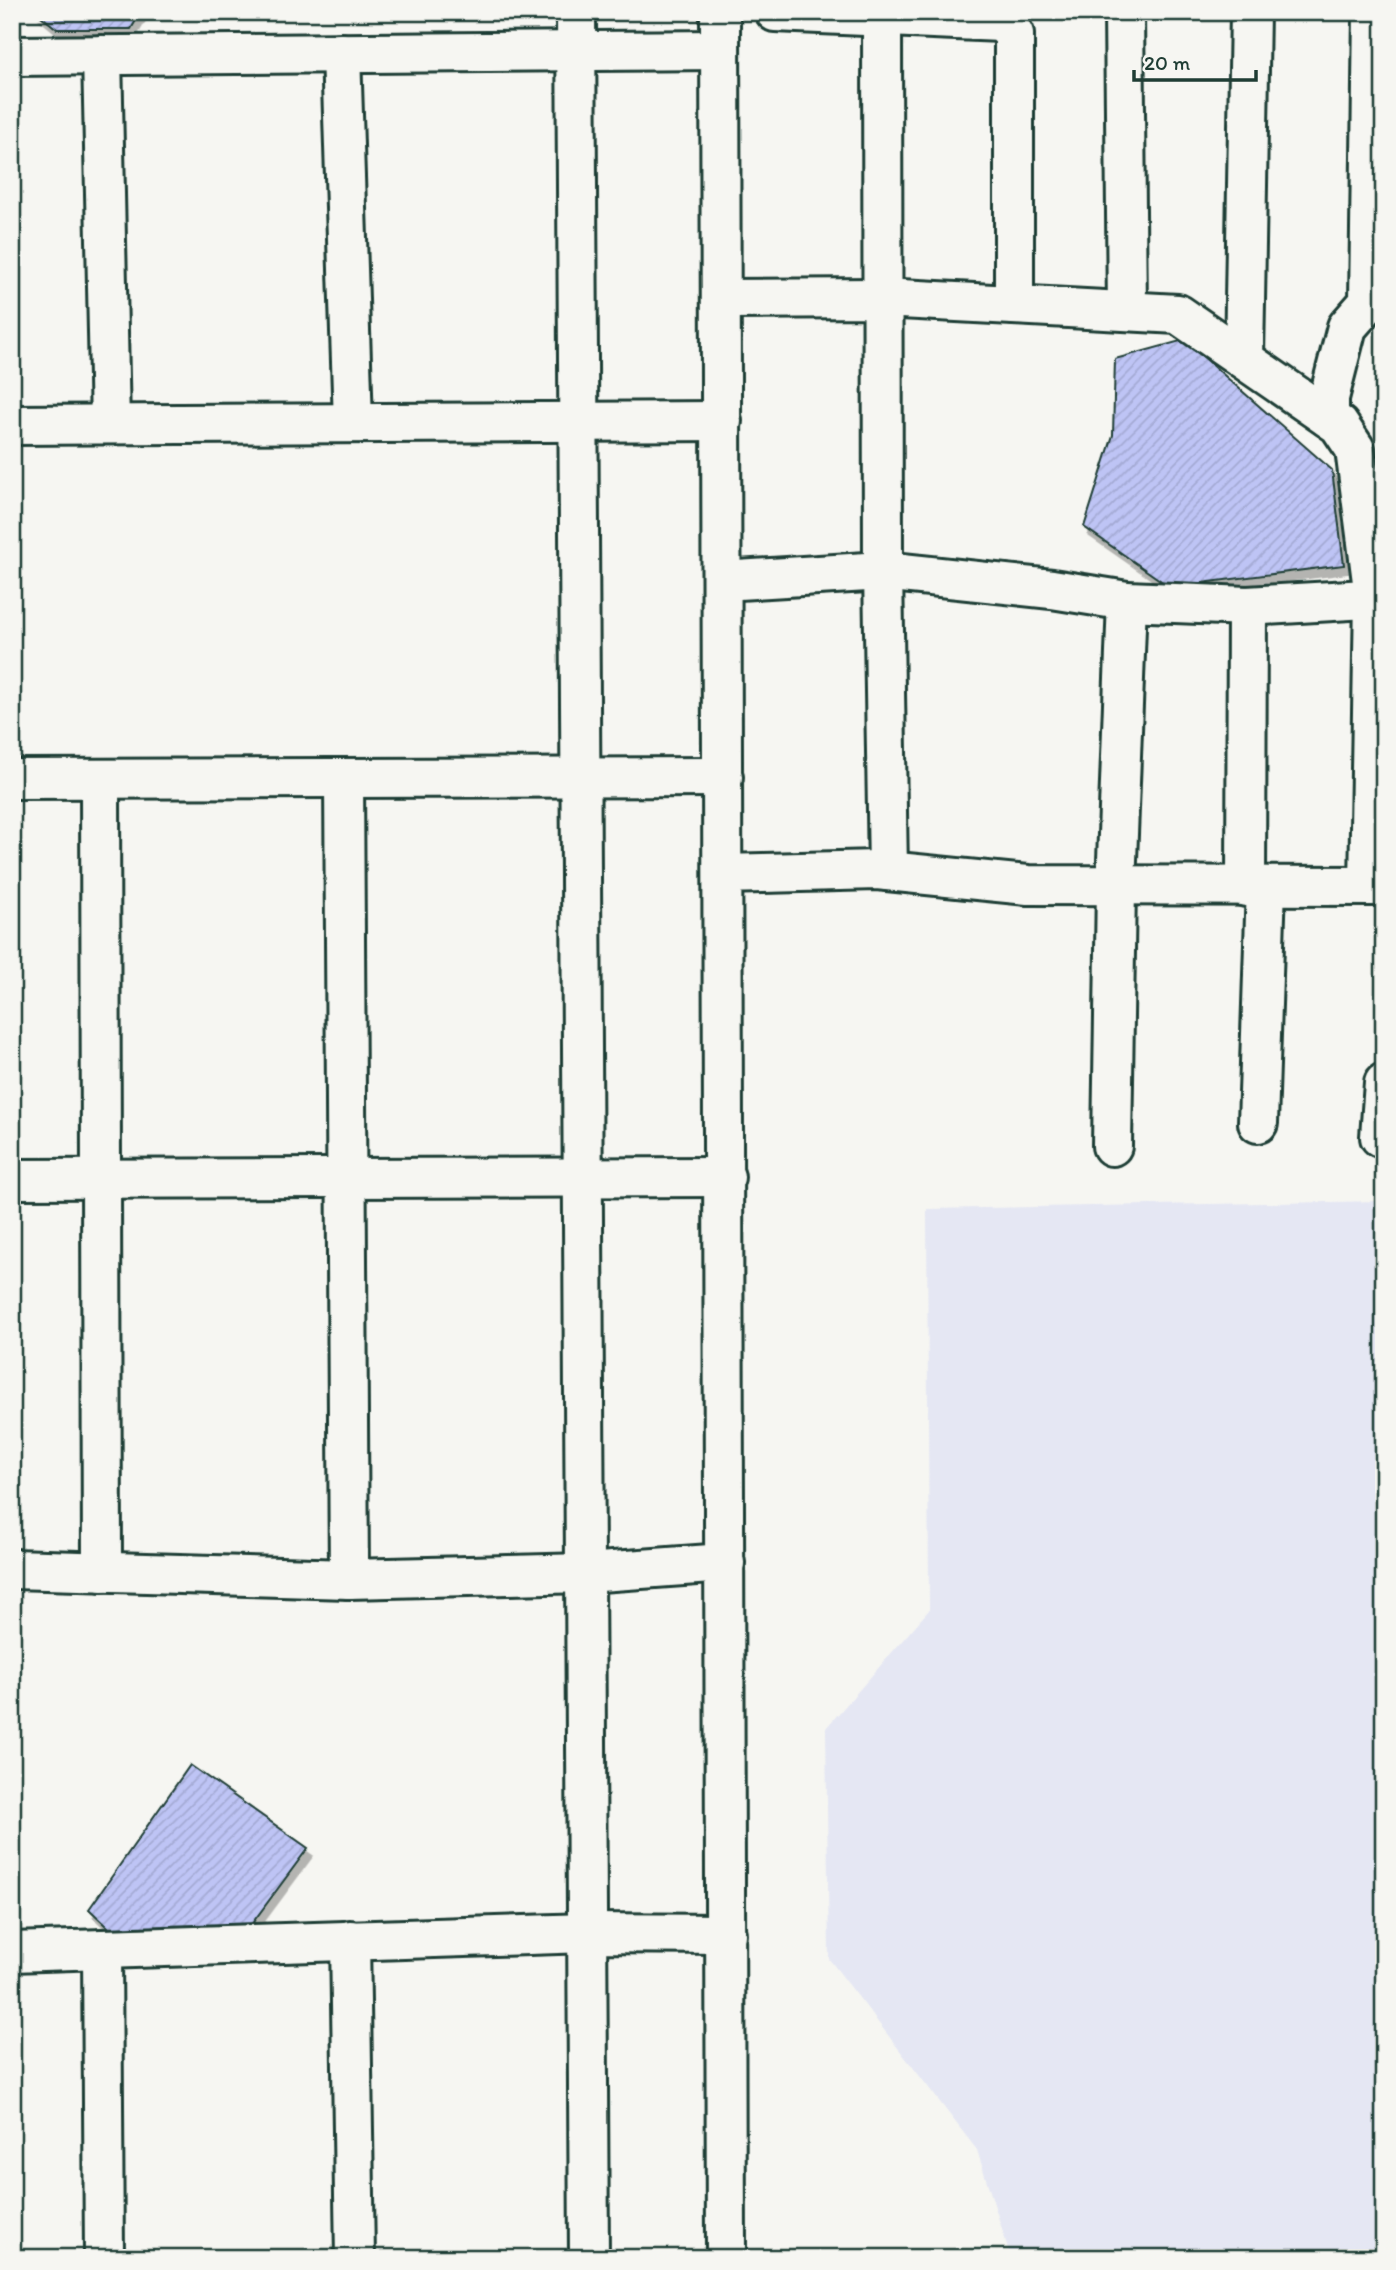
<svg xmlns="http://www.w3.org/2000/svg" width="1396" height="2270" font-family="Itim,sans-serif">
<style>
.built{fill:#e5e7f3}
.building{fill:url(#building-hatch);stroke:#1f3d34;stroke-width:2;filter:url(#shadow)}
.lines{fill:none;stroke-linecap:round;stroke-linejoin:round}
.minor-casing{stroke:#1f3d34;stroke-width:44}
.minor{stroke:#f6f6f2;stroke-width:38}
</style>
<defs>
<pattern id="building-hatch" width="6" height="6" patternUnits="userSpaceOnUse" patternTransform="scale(1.75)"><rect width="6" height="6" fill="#bec4f5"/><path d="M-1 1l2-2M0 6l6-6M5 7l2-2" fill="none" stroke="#a3a9d3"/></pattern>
<filter id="shadow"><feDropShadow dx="4.5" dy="8" stdDeviation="0" flood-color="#0004"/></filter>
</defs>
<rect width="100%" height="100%" fill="#f6f6f2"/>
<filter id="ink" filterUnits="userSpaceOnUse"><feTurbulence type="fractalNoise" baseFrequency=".0143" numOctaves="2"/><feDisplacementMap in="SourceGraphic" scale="14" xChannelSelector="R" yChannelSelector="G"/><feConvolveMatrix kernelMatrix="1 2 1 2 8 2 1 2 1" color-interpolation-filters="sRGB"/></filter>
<g filter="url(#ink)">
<path class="built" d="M1384,1201V2258H1011L977,2150L829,1959L826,1728L929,1610L927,1209Z"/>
<g class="building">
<path d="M36,12H141L131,29H57Z"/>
<path d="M1184,340L1332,470L1344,565L1170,587L1084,527L1113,435L1115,359Z"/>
<path d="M190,1765L308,1848L239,1941L124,1942L89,1909Z"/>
</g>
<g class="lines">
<g class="minor-casing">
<g id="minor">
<path d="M576,12L589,2258"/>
<path d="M720,12L726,2258"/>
<path d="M775,12L1001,22L1014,34V305"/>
<path d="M1124,12L1127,311"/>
<path d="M882,17L883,571L888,871"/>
<path d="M341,53L353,423"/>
<path d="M102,55L110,424"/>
<path d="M12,56L720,50"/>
<path d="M721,299L882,298L1178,314L1339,425L1355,449L1374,597L1369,886"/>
<path d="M1244,359L1250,12"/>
<path d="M1329,418V398L1347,327L1369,302L1373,12"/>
<path d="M12,425L722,421"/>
<path d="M722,581L883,571L1052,589L1127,601L1247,606L1384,598"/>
<path d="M344,778L349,1579"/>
<path d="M12,779L723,777"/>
<path d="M100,779L102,1572"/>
<path d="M724,874L877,870L1028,885L1384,886"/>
<path d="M1246,887L1247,606"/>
<path d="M1258,1123L1266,886"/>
<path d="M1380,1137L1384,1083"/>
<path d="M1112,1146L1116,886L1127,601"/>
<path d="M12,1179L725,1177"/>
<path d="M12,1569L349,1579L585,1573L725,1563"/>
<path d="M350,1940L355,2258"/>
<path d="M102,1949L104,2258"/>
<path d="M12,1952L587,1933L726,1934"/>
</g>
</g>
<use href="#minor" class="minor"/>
</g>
</g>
<rect width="1396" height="2270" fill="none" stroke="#f6f6f2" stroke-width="42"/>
<rect x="21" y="21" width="1354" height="2228" fill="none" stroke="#1f3d34" stroke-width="2.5" filter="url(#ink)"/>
<path d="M1134 70v10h122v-10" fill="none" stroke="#1f3d34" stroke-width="3.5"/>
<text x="1144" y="70" font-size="21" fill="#1f3d34" stroke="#f6f6f2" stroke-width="5" paint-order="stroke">20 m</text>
</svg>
